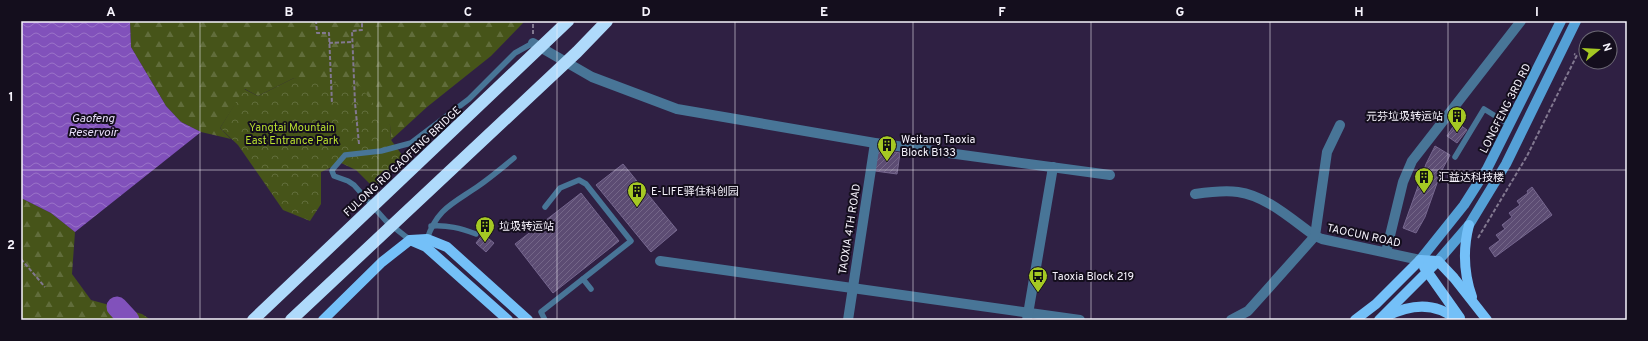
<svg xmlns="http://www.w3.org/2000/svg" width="1648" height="341" font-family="Overpass,'Noto Sans SC',sans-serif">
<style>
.forest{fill:url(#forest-firs)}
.park{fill:url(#park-crowns)}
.water{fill:url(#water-waves)}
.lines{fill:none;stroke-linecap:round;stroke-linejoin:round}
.river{stroke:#8151bb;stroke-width:21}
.building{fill:url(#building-hatch);stroke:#76678f}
.path{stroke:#827890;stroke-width:2;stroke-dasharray:4 2;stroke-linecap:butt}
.lane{stroke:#487597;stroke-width:5.5}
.street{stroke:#487597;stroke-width:10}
.secondary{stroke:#54a0d6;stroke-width:10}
.primary{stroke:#74c0f8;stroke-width:10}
.highway-bridge{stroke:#afdafb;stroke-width:12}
.grid{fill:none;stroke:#f6f3fc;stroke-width:1;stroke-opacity:0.55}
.labels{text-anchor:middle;stroke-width:4;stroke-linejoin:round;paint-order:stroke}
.street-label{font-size:11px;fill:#f6f3fc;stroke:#140e1d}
.poi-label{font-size:11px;fill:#f6f3fc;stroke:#140e1d;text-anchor:start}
.park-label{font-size:11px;fill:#b8df2f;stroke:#140e1d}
.water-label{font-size:12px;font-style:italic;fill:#e6dcf8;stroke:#140e1d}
.neatline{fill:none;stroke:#f6f3fc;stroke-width:1.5}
.grid-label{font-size:13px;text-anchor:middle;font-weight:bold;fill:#f6f3fc}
</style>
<defs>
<pattern id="forest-firs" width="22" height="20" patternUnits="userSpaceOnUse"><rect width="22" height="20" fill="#465419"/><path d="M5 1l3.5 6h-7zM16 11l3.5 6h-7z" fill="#616d3b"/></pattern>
<pattern id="park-crowns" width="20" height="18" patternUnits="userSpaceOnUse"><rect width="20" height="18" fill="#465419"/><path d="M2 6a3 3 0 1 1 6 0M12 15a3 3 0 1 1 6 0" fill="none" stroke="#616d3b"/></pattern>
<pattern id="water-waves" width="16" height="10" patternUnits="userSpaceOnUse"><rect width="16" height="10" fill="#8151bb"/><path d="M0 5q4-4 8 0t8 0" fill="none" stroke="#9a73c8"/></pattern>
<pattern id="building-hatch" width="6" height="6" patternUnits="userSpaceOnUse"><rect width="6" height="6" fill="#5c4c73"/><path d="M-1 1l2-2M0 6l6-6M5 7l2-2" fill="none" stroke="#746688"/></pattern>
</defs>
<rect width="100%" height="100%" fill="#2f2043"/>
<g class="forest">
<path d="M130,21H522L523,23L491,56L427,107L391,140L390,125L294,78L258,96L245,89L220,128L231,139L201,132L181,122L166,106L131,47Z"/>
<path d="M21,198L51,213L75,232L72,274L91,300L142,314L151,320H21Z"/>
</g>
<path class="park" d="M294,78L360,86L390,125L391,140L405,159L374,188L356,170L341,163L321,172V204L310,221L283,210L238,145L220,128L244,89L258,96Z"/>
<path class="water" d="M21,21H130L131,47L166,106L181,122L201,132L75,232L51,213L21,198Z"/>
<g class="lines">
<path class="river" d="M117,307L129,320"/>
</g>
<g class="building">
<path d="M1456,122L1467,130L1457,143L1447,136Z"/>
<path d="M1435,146L1450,155L1441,172L1425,217L1416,233L1403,228L1426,164Z"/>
<path d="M878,149L900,153L897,174L875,171Z"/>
<path d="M623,164L677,230L651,252L596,185Z"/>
<path d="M1532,187L1552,215L1495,257L1489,248L1500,240L1496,235L1505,229L1502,225L1512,217L1509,213L1520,205L1517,201L1528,193L1527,191Z"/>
<path d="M581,193L619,241L553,293L515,244Z"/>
<path d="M483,234L494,243L486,252L476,243Z"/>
</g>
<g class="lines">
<g class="path">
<path d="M323,21H316L317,33H329L332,104"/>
<path d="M533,34V21"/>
<path d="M329,43L352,42"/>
<path d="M359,144L355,103L352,31L362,30V21"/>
<path d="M1478,238L1527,156L1577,55L1574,54"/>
<path d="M21,259L45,287"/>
</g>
<g class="lane">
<path d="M1455,157L1484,109L1510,125"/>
<path d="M545,207L560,188L579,180L586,184L631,241L541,312L545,320"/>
<path d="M431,226C448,225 460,228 476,234"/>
<path d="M427,239C437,209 452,204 477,187C490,178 502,168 514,158"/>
<path d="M410,240L386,221L354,185L348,181L334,176L332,171L333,169L345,155L381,151L411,143L469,99L515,53L533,43"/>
<path d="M583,279L591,289"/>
</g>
<g class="street">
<path d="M533,43L592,77L677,109L875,143L1110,175"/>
<path d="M1195,194C1209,192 1224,190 1238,192C1267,196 1292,220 1315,236L1322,239L1420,260"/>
<path d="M1386,252L1403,182L1412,161L1521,21"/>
<path d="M660,261L1080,320"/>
<path d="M848,320L875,143"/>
<path d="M1027,320L1053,167"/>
<path d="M1231,320L1248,311L1315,236L1327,152L1340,125"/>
</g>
<g class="secondary">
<path d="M1420,260L1464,205L1487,169L1561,21"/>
<path d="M1438,261L1469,225L1506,164L1576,21"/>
</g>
<g class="primary">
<path d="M1469,225C1463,248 1464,274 1472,297"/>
<path d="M410,240L427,239L447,247L528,320"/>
<path d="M412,241L426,247L508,320"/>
<path d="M1420,260L1438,261L1454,278L1487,320"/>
<path d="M1424,267L1460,318"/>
<path d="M1387,316C1411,304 1436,302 1457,320"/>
<path d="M323,320L382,262L410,240"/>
<path d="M1355,320L1376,304L1420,260"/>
<path d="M1379,320L1438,261"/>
</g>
<g class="highway-bridge">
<path d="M253,320L568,21"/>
<path d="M291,320L577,52L607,21"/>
</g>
</g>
<path class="grid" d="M200,21V320M378,21V320M557,21V320M735,21V320M913,21V320M1091,21V320M1270,21V320M1448,21V320M21,170H1627"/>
<defs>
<g id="building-pin" transform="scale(1)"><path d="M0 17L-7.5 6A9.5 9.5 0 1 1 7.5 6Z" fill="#a5c823" stroke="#140e1d"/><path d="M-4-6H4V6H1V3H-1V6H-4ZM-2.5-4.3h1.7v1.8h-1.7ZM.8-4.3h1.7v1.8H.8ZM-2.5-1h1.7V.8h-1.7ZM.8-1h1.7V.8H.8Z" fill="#111"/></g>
<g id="bus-pin" transform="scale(1)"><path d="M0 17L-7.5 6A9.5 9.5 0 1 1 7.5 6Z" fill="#a5c823" stroke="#140e1d"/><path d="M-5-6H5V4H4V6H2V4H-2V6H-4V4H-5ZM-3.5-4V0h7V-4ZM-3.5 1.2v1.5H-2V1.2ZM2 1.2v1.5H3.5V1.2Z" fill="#111"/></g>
</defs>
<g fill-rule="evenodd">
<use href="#building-pin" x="1457" y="116"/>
<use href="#building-pin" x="887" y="145"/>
<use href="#building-pin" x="1424" y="177"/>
<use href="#building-pin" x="637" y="191"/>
<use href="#building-pin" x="485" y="226"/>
<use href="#bus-pin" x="1038" y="276"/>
</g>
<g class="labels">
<g class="street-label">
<text transform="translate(1505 108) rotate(-63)" y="4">LONGFENG 3RD RD</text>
<text transform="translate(402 161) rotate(-43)" y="4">FULONG RD GAOFENG BRIDGE</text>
<text transform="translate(849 229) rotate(-81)" y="4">TAOXIA 4TH ROAD</text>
<text transform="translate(1364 235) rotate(12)" y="4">TAOCUN ROAD</text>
</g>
<g class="poi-label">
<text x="1443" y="120" text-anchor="end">元芬垃圾转运站</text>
<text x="901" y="143">Weitang Taoxia<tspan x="901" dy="13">Block B133</tspan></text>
<text x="1438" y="181">汇益达科技楼</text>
<text x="651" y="195">E-LIFE驿住科创园</text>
<text x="499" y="230">垃圾转运站</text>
<text x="1052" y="280">Taoxia Block 219</text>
</g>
<g class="park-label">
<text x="292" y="131">Yangtai Mountain<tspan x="292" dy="13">East Entrance Park</tspan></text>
</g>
<g class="water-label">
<text x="93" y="122">Gaofeng<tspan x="93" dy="14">Reservoir</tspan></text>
</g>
</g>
<rect width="1648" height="341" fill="none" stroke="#140e1d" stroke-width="44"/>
<g transform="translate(1598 50) rotate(72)"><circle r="19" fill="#140e1d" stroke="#6e6a76"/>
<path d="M0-3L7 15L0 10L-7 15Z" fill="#a5c823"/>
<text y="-6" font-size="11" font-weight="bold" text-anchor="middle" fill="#f6f3fc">N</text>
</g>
<rect x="22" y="22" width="1604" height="297" class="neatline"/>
<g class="grid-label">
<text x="111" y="16">A</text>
<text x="289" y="16">B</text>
<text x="468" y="16">C</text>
<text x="646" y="16">D</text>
<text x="824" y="16">E</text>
<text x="1002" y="16">F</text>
<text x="1180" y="16">G</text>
<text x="1359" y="16">H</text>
<text x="1537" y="16">I</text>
<text x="11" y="101">1</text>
<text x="11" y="249">2</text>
</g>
</svg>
